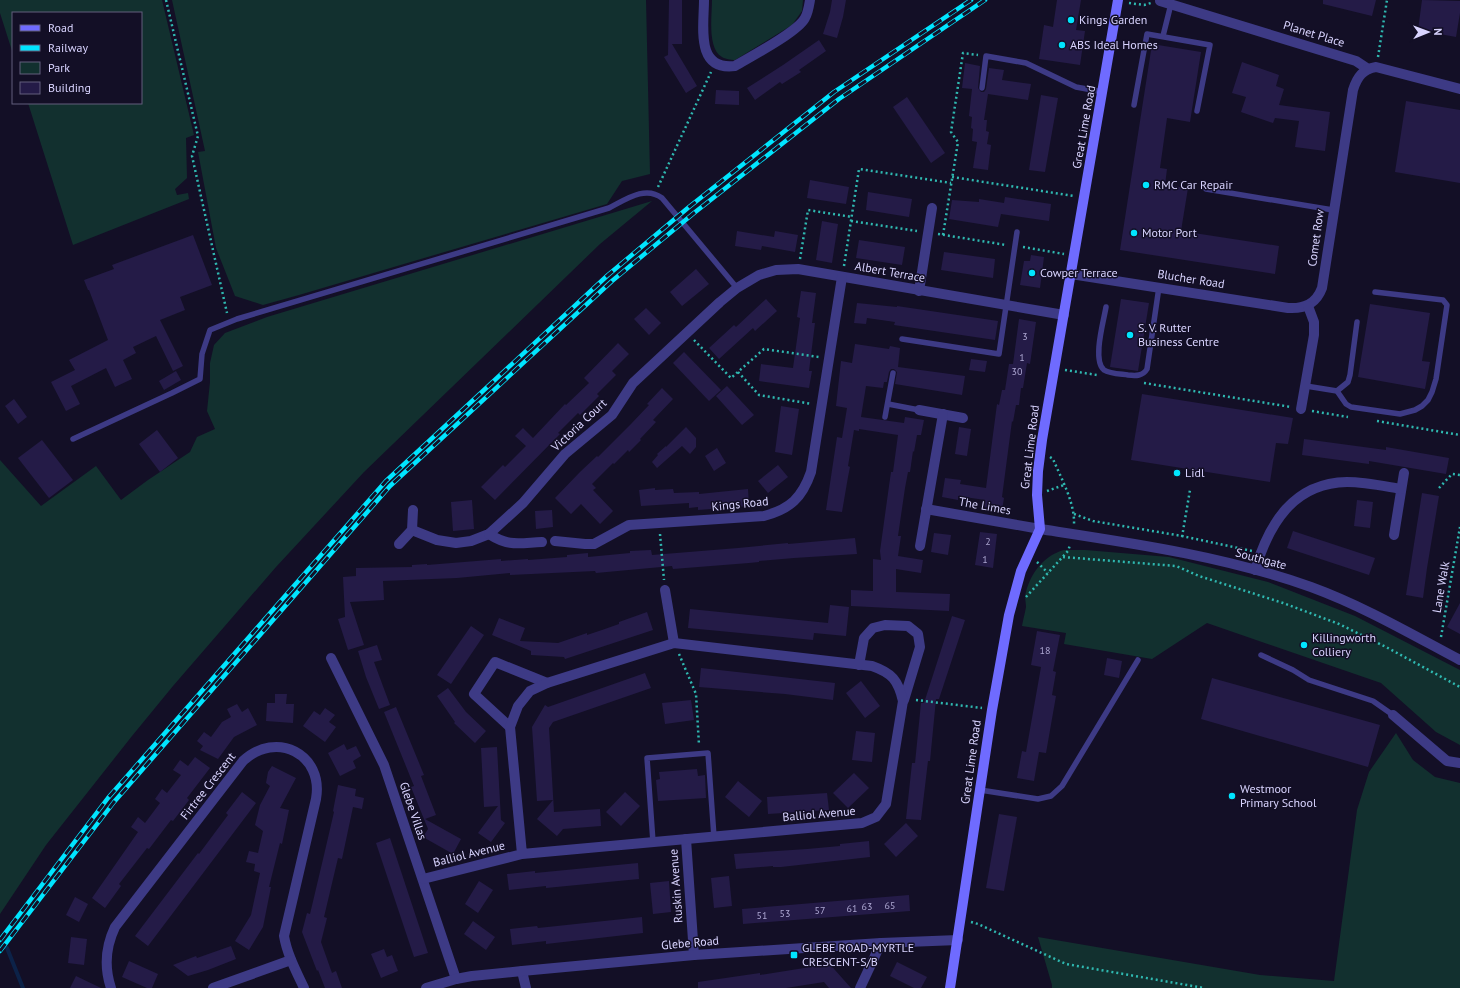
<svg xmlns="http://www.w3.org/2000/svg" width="1460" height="988" font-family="'PT Sans',sans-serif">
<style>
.green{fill:#12302f}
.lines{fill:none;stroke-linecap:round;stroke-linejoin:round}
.stream{stroke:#0c2248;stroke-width:4}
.building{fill:#241b47}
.path{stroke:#2fb8b0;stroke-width:2.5;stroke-dasharray:2 3;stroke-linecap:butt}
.service{stroke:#3d3a85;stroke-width:5.5}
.minor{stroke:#3d3a85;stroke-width:10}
.tertiary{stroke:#3d3a85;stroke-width:10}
.secondary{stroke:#6f6bff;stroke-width:10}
.rail-casing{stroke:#00e5ff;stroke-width:4.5}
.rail{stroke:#130f26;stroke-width:3;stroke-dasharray:9;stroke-linecap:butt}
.poi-dot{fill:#00e5ff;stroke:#130f26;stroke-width:1.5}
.labels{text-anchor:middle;stroke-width:3;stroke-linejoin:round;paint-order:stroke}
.number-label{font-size:10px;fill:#aca6d1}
.poi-label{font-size:12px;fill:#d9d4ff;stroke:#130f26;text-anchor:start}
.street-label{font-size:12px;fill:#d9d4ff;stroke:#130f26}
</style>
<rect width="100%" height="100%" fill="#130f26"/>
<g class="green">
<path d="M0,0H162L194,135L186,138L187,178L175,189L177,195L188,193L189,199L73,245L28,103H141V13H13V54L0,13Z"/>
<path d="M172,0H646L650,174L622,181L607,204L299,295L263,305L235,296L216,248L198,152L205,151Z"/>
<path d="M712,0H803L802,11L792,25L735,60C731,60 725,59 722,57C707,48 712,16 712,0Z"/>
<path d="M652,201L600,244L364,472L276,567L173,686L132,736L46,845L0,914V460L41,506L96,466L121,500L148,480L190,452L197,437L215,429L207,411L210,382V363L214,345L225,333L267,317Z"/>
<path d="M1064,550H1085L1169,557L1268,582L1355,616L1460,670V745L1436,732L1381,683L1207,623L1152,659L1064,644L1066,633L1022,626C1023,620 1025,613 1026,607C1026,602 1024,596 1026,592C1031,572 1045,555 1064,550Z"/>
<path d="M1396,733L1413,760L1435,777L1460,783V988H1052V985L1038,937L1260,975L1334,981L1357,810L1369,772Z"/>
</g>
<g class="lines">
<path class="stream" d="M7,948L23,988"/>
</g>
<g class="building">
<path d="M669,0H682V44H672L697,86L686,93L664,57L668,55Z"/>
<path d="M832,0H846L843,17L837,38L823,34L830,12Z"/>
<path d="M1057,0H1081L1076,30L1085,31L1080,65L1039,59L1044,25L1053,27Z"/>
<path d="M1323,0H1376L1372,16L1323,4Z"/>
<path d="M1422,0L1460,1V13L1456,37L1418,30Z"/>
<path d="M819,40L826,51L799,70L801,72L782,84L780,82L755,100L747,88L783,65Z"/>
<path d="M1152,44L1201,52L1190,122L1167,118L1160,168L1167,169L1165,185L1188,188L1181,231L1279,246L1275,274L1120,250Z"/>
<path d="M1242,62L1279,75L1276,86L1284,89L1279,105L1330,112L1325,151L1295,147L1299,121L1275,118L1273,123L1241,112L1246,97L1232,93Z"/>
<path d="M965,63L980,66L978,88L981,92H984L986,89L989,68L1004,70L1002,80L1031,84L1028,100L988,94L984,120H987L986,131L989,132L987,144L991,145L988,170L973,168L977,142L972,141L973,129L971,128L972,117L969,116L972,89L962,88Z"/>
<path d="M716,90L739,91V105L715,104Z"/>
<path d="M1041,95L1058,98L1045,172L1029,170Z"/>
<path d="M907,97L945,153L931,163L893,107Z"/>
<path d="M1406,101L1460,110V183L1395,172Z"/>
<path d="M810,180L849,187L846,204L807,198Z"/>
<path d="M868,192L912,199L909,217L866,210Z"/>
<path d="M1005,197L1051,204L1049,221L1001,214L998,227L949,219L952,200L979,202V199L1004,203Z"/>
<path d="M822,221L838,224L832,263L816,260Z"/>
<path d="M737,231L774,237L775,231L798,235L795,252L762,246L761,250L735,246Z"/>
<path d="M193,235L212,285L180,297L185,310L160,320L183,366L173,371L156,336L133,347L136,353L123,360L132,379L115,387L106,368L71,386L80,404L66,411L51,382L75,370L69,360L108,340L89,290H88L84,280L114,269L112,265Z"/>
<path d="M859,240L905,247L902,265L856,258Z"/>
<path d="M944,252L995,259L993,278L941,270Z"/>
<path d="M1031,255L1044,257L1040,288L1020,285L1024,261H1030Z"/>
<path d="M696,269L709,284L682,306L670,292Z"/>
<path d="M801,291L816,293L812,323H815L809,371H812L809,388L759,381L761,364L793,368L800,318L797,317Z"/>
<path d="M766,299L777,311L755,331L753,328L719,359L709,348L734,325L736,327Z"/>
<path d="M1121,299L1149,303L1138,371L1110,367Z"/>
<path d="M857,303L897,307V306L998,321L995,340L894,325L895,322L867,318L866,324L854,323Z"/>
<path d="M1370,304L1430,313L1422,361L1430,362L1425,389L1358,377Z"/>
<path d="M646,308L661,323L649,335L634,319Z"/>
<path d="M1019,319L1036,322L1030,364L1027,363L1023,388H1021L1019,405H1016L1013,422L1012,421L1002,497L1004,498L1002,510L984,507L985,500L958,496V500L942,497L945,478L961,480L960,484L986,488L997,404L999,405L1002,390H1005L1009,364H1013Z"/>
<path d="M618,343L629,354L612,371L616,375L597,394L599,396L580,415L578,413L558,433L560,434L495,500L481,487L503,465L505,467L526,446L515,436L523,428L533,438L565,404L566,405L589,383L584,378Z"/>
<path d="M855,344L889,349L890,346L900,348L898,367L965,376L962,395L895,384L897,372L894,369H891L889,372L887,382H884L883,388L866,386L861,417L904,423L905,417L924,420L921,435H917L914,452L913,451L910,472H908L905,488L898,536H901L898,556L923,560L921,573L896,569V592L950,594L949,611L851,606V590L873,591V559L881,560L880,551L889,486L891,472H893L898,435L859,429V431L854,430L848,466L850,467L848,477L842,512L826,510L837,437L842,438L847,408L836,406L841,361L852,363Z"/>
<path d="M684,352L721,390L709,401L673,363Z"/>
<path d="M971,359L987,361L985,372L969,370Z"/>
<path d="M176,371L181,380L164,390L159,381Z"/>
<path d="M727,386L754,415L742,425L716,396Z"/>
<path d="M662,388L673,399L653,420L656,422L640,439L641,440L629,452L628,450L614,464L613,463L592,484L596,488L593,490L613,511L600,524L581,504L571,514L555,498L580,472L597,456L598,457L631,424L649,405L647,404Z"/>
<path d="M1142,394L1293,418L1288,444L1276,443L1270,482L1131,460Z"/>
<path d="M14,399L27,417L18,424L5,406Z"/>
<path d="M781,406L799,409L792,455L775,452Z"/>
<path d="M686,427L696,438V447L690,454L682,446L657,468L652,462L658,455L657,454L666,446V447Z"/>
<path d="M959,427L971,429L967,456L955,454Z"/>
<path d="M157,430L178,458L160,472L139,444Z"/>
<path d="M1304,439L1386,450V447L1449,458L1446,474L1369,461V464L1302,455Z"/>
<path d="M42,440L73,480L49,498L18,458Z"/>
<path d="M717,448L726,463L714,471L705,456Z"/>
<path d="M778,465L788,477L768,493L758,481Z"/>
<path d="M655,488V490L673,489L674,493L699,492V494L748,489L749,506L698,510V507L689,508V503L641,506L639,490Z"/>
<path d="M1422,493L1439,496L1427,568L1423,598L1406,595Z"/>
<path d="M472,500L474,529L453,531L451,502Z"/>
<path d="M1357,500L1373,502L1370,528L1354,526Z"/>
<path d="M552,510L553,527L536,529L535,511Z"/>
<path d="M1293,531L1375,558L1369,575L1287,548Z"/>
<path d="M980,532L997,534L993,568L975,565Z"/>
<path d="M934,533L951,535L948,555L931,552Z"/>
<path d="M855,538L857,554L794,558L759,561V562L749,563L673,569L672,566L596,573L595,571L510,575V573L457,578L383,581L384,600L350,602L364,645L348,650L338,619L345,617L343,577L356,576V568L412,567V565L427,564V565L501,559V561L528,559V560L567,557V555L588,553V557L630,553V551L651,550L652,555L738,548L788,543V544Z"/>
<path d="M1460,603V634L1447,627Z"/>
<path d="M830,605L849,607L846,636L814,633L813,640L688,628L690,609L828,623Z"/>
<path d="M647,612L653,630L565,659L564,657L531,655V651L492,635L499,618L525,628L520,641L558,643L587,633V635L602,630L619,624V622Z"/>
<path d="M952,616L965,620L939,699H936L930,761H928L921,820L906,819L912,763H915L921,703H924Z"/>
<path d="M471,626L484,635L451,684L437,675Z"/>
<path d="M1037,631L1060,635L1053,671L1056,672L1052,695L1056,696L1046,753L1039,752L1034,781L1017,778L1022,751L1026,752L1041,667L1031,665Z"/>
<path d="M377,645L382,660L374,662L390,705L379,709L366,677L358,651Z"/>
<path d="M1107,658L1122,661L1119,678L1104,675Z"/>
<path d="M701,668L835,683L833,700L785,694L699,687Z"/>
<path d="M645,673L651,688L553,722L549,728L554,812L600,809L601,826L563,829L557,836L537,819L553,800L537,801L532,727L545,705L548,707Z"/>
<path d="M1212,678L1380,725L1368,767L1201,719Z"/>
<path d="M861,681L880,706L865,718L846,693Z"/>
<path d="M448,688L466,712L486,731L475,743L454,723L455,722L437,696Z"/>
<path d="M275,694H287L286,704H294L293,723L266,721L267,703H275Z"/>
<path d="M691,700L694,720L665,724L662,703Z"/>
<path d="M237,704L242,712L248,708L257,725L234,737L218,759L200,750L203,746L197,741L204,732L211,737L222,722L231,717L227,709Z"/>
<path d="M396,707L424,775L421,776L436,815L425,819L461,839L453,854L423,837L428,829L411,787L414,786L384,712Z"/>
<path d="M325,708L335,715L329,722L336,727L325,742L303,726L314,711L320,715Z"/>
<path d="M856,731L875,733L872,762L852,760Z"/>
<path d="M344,744L347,750L356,746L361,756L353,761L356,768L340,776L328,753Z"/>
<path d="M497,747L501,820L505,823L491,842L478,833L498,806L484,807L481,748Z"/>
<path d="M195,757L210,768L187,798L189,800L173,821L171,820L149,849L147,848L119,884L121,886L105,908L92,898L138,832L131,827L138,817L145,823L160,803L155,799L162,789L167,793L181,775L173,770L180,760L188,766Z"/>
<path d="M272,766L296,778L280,808L289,810L282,844L280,843L269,887H271L263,927L249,950L235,941L251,915L260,873L254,871L255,864L246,862L249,851L258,853L263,831L255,825L260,805L270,786L266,783L268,772Z"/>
<path d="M697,769L698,776L705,775L706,798L658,801L656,780L660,779L659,772Z"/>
<path d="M854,773L869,788L848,808L833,793Z"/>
<path d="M738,781L762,801L749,817L725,797Z"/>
<path d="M338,785L356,789L355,796L364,798L362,809L353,807L342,859L338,858L324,917L327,918L321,942L332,973L336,971L342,988H325L318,970L317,971L302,932L307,913L310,914L324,855L334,812L333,811Z"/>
<path d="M242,792L256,803L148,946L135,936L198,853L199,854L228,815L226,813Z"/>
<path d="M625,792L640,806L621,826L606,812Z"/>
<path d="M827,793L829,810L768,814L767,797Z"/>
<path d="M999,814L1017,817L1004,891L986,888Z"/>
<path d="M906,823L918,836L896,857L884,844Z"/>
<path d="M390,838L428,953L414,957L376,843Z"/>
<path d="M869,841L870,857L781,867H773V866L736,869L734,854L807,849L840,846V844Z"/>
<path d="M638,863L639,879L546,888V886L509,890L507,874L535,871V873Z"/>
<path d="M729,876L732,906L714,908L711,878Z"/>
<path d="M479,881L493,890L478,913L465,904Z"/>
<path d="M669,881L671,912L653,914L650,883Z"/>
<path d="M909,895L910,911L743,924L742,909Z"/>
<path d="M75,897L88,904L79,922L66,915Z"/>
<path d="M642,917L643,933L546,944V941L512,945L510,929L537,926L538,928Z"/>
<path d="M473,921L495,937L486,950L464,934Z"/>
<path d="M71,937L87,939L84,965L68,963Z"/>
<path d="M231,946L236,959L208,970L188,976L173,965L196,956L197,958Z"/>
<path d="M384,949L387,957L392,955L398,971L381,978L371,954Z"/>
<path d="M129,961L158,974L152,988H147L122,977Z"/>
<path d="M827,961L851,988H829L824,982L786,988H698V982L760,973V975L823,965Z"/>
<path d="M897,962L927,977L921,988H914L890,976Z"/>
<path d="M76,976L101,988H70Z"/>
</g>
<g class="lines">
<g class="path">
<path d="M166,0L198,136L192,156L227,313"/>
<path d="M1129,3L1144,5L1151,3"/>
<path d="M1378,57L1387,0"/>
<path d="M952,177L1074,196"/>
<path d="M658,187L711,72"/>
<path d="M851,221L917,231"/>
<path d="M938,234L1006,245"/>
<path d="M943,235L958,142L951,132L963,53L978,55"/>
<path d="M1023,247L1064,254"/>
<path d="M800,259L808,210L852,217"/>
<path d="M844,266L859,169L951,183"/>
<path d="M694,340L731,378L764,349L819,357"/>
<path d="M1065,370L1097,375"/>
<path d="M738,372L759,395L812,404"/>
<path d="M1144,383L1291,407"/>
<path d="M1312,411L1348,417"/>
<path d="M1377,421L1460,435"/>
<path d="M1050,457L1053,459C1061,478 1075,503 1074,524"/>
<path d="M1439,488L1452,474L1460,475"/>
<path d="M1047,491L1064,485"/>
<path d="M1074,514L1093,521L1182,536L1252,551"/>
<path d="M660,534L664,580"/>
<path d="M1182,537L1190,490"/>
<path d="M1063,557L1176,566L1199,576L1283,603L1339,624L1386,647L1460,687"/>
<path d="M1037,562L1048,573"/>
<path d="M1026,597L1068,551L1070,545"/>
<path d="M1441,637L1460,527"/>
<path d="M679,654L696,694L699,745"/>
<path d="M916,700L982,708"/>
<path d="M971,922L978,924L1066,964L1204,988"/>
</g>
<g class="service">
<path d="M1163,36L1171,4"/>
<path d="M982,88L986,56L1026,63L1076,87L1103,92"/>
<path d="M1134,105L1147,34L1210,45L1197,111"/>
<path d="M1206,189L1333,210"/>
<path d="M1106,307C1104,320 1092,360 1104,370C1110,374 1122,374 1128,375C1136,376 1143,376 1147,369L1159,287"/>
<path d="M902,339L999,354L1017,232"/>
<path d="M1306,386L1337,391L1346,404L1351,407L1400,414L1415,410L1422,406L1428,400L1432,392L1436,379L1447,305L1443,300L1375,292"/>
<path d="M1337,391L1348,382L1350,375L1357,322"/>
<path d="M888,404L919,410"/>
<path d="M885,417L893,373"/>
<path d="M73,439L172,393L200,379L202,354L210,330L237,319L609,208C625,200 645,185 662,198L737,288"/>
<path d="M1261,655L1293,670L1309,680L1373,701L1393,715"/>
<path d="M980,790L1038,799L1051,796L1062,786L1138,660"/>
<path d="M653,842L647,758L708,753L714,837"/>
</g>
<g class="minor">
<path d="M704,0C704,26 695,71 735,66C750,57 798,32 805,18C808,13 809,6 810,0"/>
<path d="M1160,1L1356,61L1368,69"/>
<path d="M1071,274L1288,308C1304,309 1316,304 1322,288L1353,90C1357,77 1363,69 1376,67L1460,89"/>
<path d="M919,291L932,208"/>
<path d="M1301,409L1314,335V322L1308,306"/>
<path d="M919,410L963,418"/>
<path d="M926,509L1040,529"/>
<path d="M412,530L437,540L456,543L471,541L489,534L523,503L565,454L612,415L633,383L720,302L737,288L759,275L776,270L798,269L1064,315"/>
<path d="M489,534C509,547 519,543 542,542"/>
<path d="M1394,535L1404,473"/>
<path d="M555,541L585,544H594L629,525L764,516C790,509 802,498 811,472L842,277"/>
<path d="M399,544L412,530L413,510"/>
<path d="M920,546L943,414"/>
<path d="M1255,570C1269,524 1293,483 1347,482C1365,482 1383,486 1401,489"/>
<path d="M665,590L674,643"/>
<path d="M331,658L384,765L456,979"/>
<path d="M859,665L864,638L873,628L885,625L908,626L918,634L920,647L904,700"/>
<path d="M1393,715L1447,761L1460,763"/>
<path d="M510,727L474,694L495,662L547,683"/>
<path d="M686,839L694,955"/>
<path d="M423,879L522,854L862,823L876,817L886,804L903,701C898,680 892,673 872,666L674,643L547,683L530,691L518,706L510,727L522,854"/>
<path d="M522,971L526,988"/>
<path d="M111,988C104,967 105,948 115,927L243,761C276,730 324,754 316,799L284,936C287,954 296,971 304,988"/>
<path d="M213,988L291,960"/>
<path d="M860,988L881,943"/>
</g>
<g class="tertiary">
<path d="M1040,529C1131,543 1224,556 1311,587C1363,606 1411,634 1460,660"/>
<path d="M426,988L456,979L472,976L522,971L694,955L881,943L958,940"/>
</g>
<path class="secondary" d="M950,988L992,710L1009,615L1021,571L1040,529L1037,495L1038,471L1042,440L1118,0"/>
<g class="rail-casing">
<g id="rail">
<path d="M0,940L108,798L386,481L608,275L689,207L834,92L971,0"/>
<path d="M0,951L114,802L390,486L612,281L694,213L839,99L985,0"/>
</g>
</g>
<use href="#rail" class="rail"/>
</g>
<g class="poi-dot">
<circle cx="1071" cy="20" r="4"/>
<circle cx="1062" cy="45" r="4"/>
<circle cx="1146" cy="185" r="4"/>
<circle cx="1134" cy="233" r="4"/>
<circle cx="1032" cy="273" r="4"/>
<circle cx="1130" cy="335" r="4"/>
<circle cx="1177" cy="473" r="4"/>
<circle cx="1304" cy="645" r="4"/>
<circle cx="1232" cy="796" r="4"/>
<rect x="790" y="951" width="8" height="8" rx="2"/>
</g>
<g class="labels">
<g class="number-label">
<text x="1025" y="340">3</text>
<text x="1022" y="361">1</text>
<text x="1017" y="375">30</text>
<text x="988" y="545">2</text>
<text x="985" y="563">1</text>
<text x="1045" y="654">18</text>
<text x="890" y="909">65</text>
<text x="867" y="910">63</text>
<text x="852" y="912">61</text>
<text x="820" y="914">57</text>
<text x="785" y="917">53</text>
<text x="762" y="919">51</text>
</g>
<g class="poi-label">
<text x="1079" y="24">Kings Garden</text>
<text x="1070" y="49">ABS Ideal Homes</text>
<text x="1154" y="189">RMC Car Repair</text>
<text x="1142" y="237">Motor Port</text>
<text x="1040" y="277">Cowper Terrace</text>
<text x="1138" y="332">S. V. Rutter<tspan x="1138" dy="14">Business Centre</tspan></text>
<text x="1185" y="477">Lidl</text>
<text x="1312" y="642">Killingworth<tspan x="1312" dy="14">Colliery</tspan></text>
<text x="1240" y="793">Westmoor<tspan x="1240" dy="14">Primary School</tspan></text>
<text x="802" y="952">GLEBE ROAD-MYRTLE<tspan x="802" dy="14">CRESCENT-S/B</tspan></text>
</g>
<g class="street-label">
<text transform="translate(1314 34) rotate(17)" y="4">Planet Place</text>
<text transform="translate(1084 127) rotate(-80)" y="4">Great Lime Road</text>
<text transform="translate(1316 238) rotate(-82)" y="4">Comet Row</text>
<text transform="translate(890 272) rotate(10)" y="4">Albert Terrace</text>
<text transform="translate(1191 279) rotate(9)" y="4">Blucher Road</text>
<text transform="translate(579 425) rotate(-43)" y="4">Victoria Court</text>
<text transform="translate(1030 447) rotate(-83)" y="4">Great Lime Road</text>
<text transform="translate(740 504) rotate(-6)" y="4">Kings Road</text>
<text transform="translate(985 506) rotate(10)" y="4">The Limes</text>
<text transform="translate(1261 559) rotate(15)" y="4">Southgate</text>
<text transform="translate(1441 587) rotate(-80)" y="4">Lane Walk</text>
<text transform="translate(971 762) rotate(-82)" y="4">Great Lime Road</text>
<text transform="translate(208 786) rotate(-52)" y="4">Firtree Crescent</text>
<text transform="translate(413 811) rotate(71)" y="4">Glebe Villas</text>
<text transform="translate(819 814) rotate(-5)" y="4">Balliol Avenue</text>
<text transform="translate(469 854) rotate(-14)" y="4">Balliol Avenue</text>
<text transform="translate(676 886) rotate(-94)" y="4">Ruskin Avenue</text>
<text transform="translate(690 943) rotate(-5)" y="4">Glebe Road</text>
</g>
</g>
<rect x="12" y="12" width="130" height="92" fill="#130f26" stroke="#625e7d"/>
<rect x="20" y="25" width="20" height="6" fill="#6f6bff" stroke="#625e7d"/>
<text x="48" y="32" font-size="12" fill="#d9d4ff">Road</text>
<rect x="20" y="45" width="20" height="6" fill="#00e5ff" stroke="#625e7d"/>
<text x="48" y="52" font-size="12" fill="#d9d4ff">Railway</text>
<rect x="20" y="62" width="20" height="12" fill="#12302f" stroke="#625e7d"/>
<text x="48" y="72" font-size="12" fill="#d9d4ff">Park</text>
<rect x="20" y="82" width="20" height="12" fill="#241b47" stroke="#625e7d"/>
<text x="48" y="92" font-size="12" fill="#d9d4ff">Building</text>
<g transform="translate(1428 32) rotate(89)" stroke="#130f26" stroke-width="3" paint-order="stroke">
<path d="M0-3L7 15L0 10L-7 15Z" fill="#d9d4ff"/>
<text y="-6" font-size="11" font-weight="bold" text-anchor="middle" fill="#d9d4ff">N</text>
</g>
</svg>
